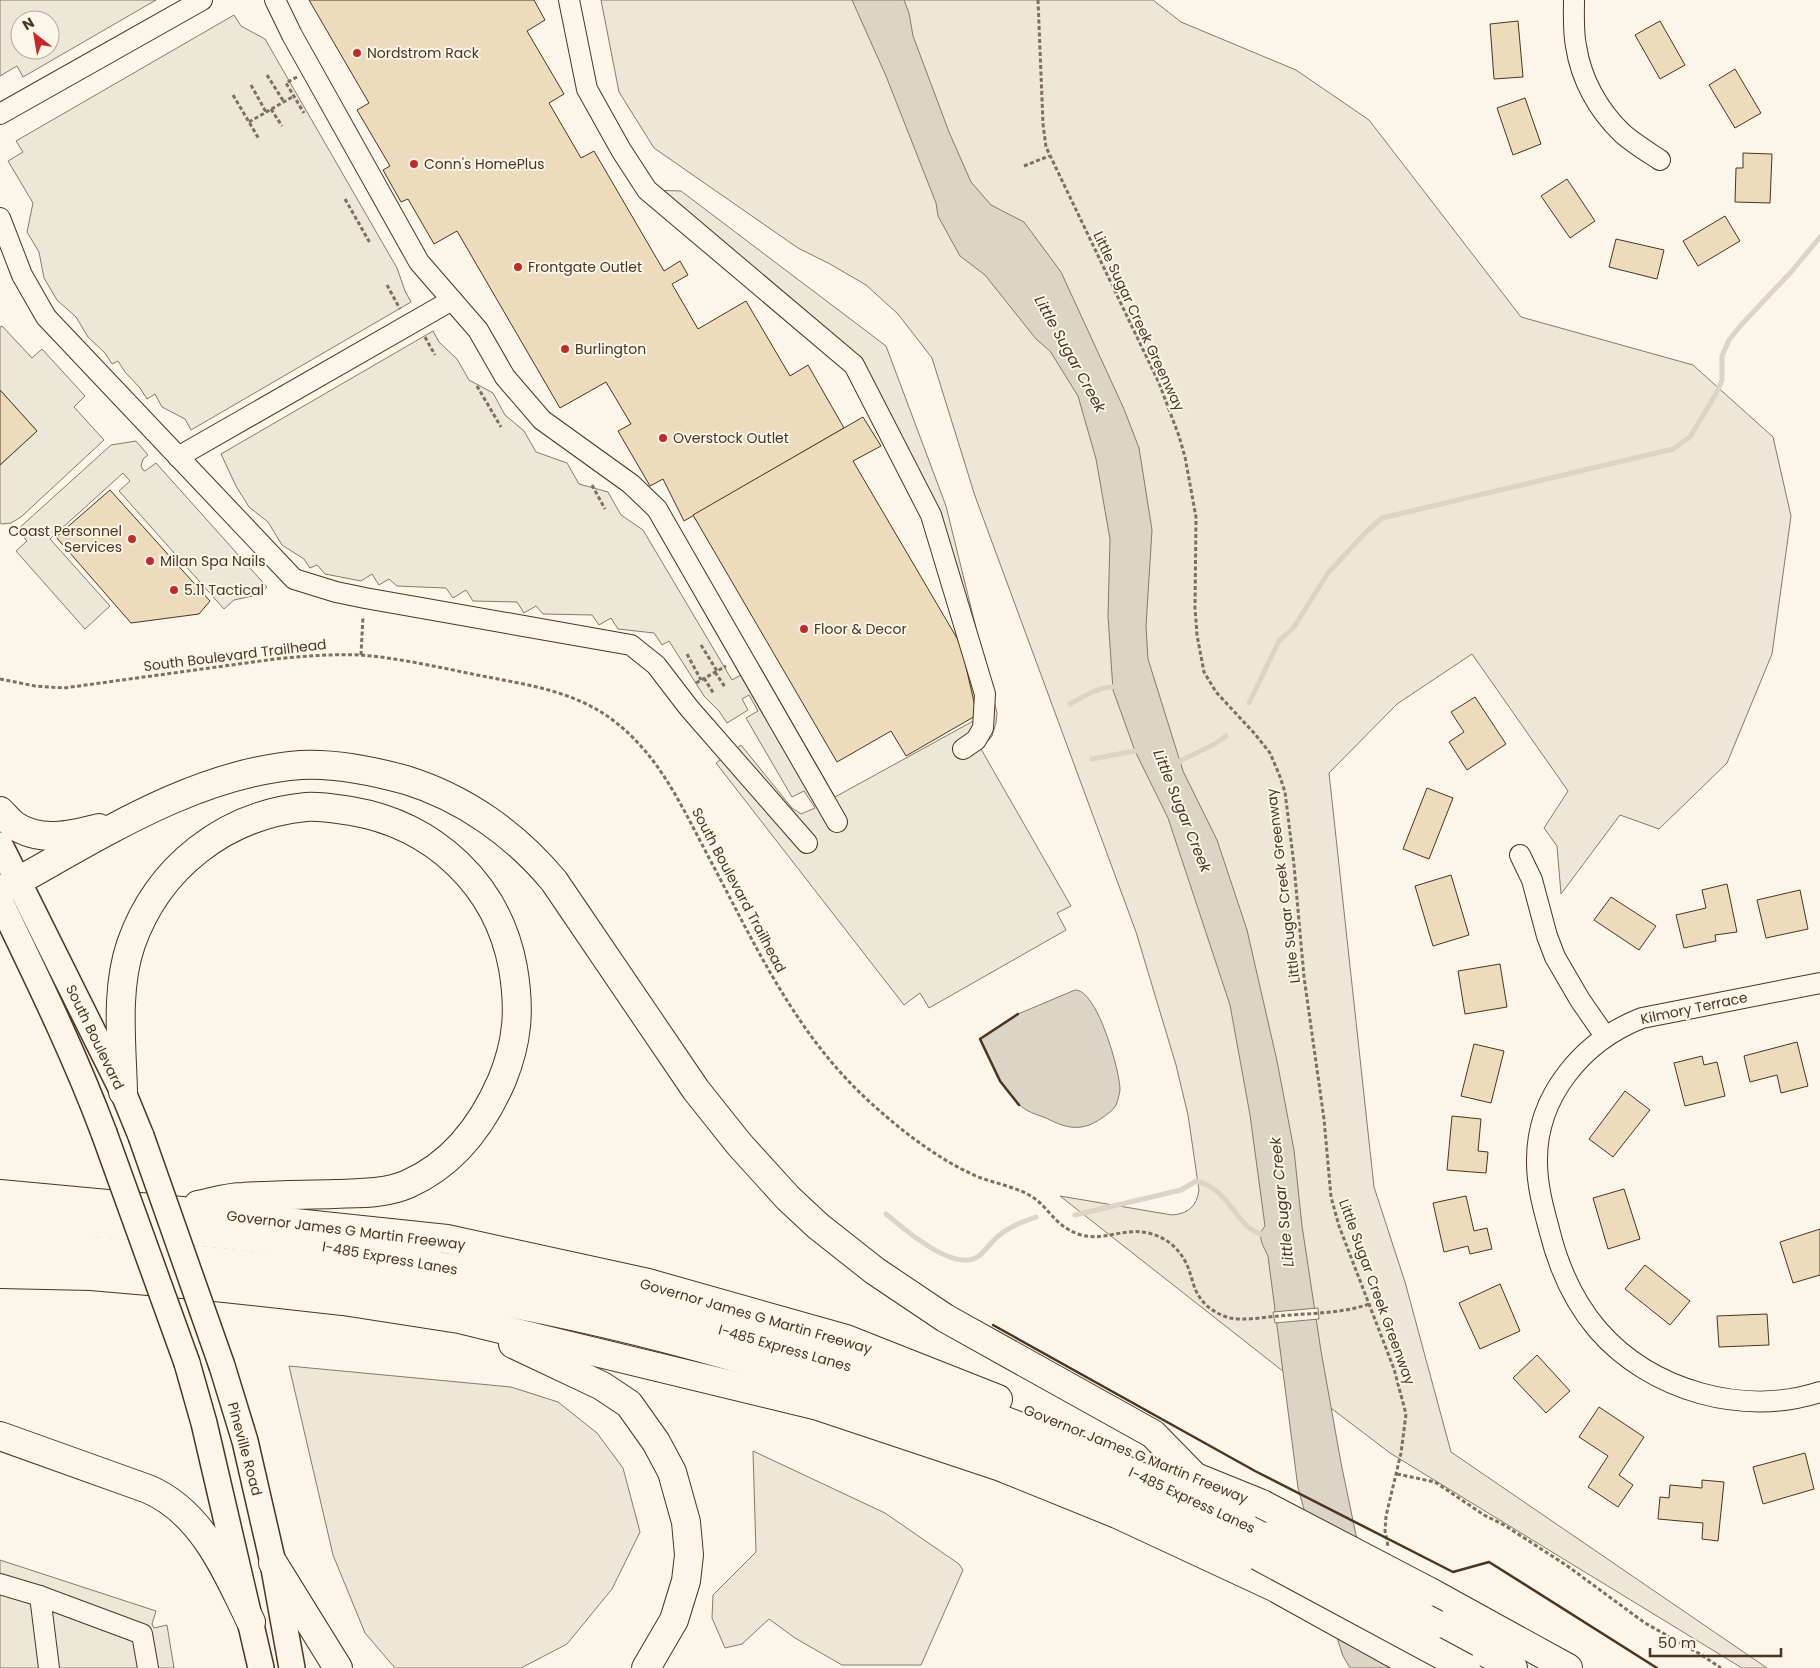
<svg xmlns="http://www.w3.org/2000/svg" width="1820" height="1668" font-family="Poppins,sans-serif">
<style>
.green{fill:#ede6d9;stroke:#887966}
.parking{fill:#ede7d9;stroke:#887966;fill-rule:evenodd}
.water{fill:#dcd4c6;stroke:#887966}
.pier{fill:#fbf6e9;stroke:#887966}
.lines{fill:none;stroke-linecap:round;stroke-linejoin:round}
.stream{stroke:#dcd4c6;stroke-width:5}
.building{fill:#ecdcbc;stroke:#4a3520}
.minor-casing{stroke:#4a3520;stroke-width:22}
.major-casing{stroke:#4a3520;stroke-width:28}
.highway-casing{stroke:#4a3520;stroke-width:30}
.path{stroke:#7f6f5c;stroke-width:3;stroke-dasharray:4 2.5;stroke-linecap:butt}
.minor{stroke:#fbf6e9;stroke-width:20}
.major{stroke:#fbf6e9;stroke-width:25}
.highway{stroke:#fbf6e9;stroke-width:28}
.major-bridge-casing{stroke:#4a3520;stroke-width:28;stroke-linecap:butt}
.highway-bridge-casing{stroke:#4a3520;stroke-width:30;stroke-linecap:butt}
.major-bridge{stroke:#fbf6e9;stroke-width:25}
.highway-bridge{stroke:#fbf6e9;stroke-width:28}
.wall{stroke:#4a3520;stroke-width:2.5}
.poi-dot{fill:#c62828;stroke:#fbf6e9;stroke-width:2}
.labels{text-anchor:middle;stroke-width:4;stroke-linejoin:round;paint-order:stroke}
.poi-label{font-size:14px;fill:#4a3520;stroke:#fbf6e9;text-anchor:start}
.street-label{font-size:14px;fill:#4a3520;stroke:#fbf6e9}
.water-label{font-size:15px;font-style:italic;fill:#4a3520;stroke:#fbf6e9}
</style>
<rect width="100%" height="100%" fill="#fbf6e9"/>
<g class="green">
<path d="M601,0H1153L1181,22L1296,70L1369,120L1521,317L1693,365L1773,437L1791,516L1772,654L1727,763L1659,829L1620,815L1561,894L1557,846L1544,828L1568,791L1472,654L1397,704L1329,773L1374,1187L1405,1282L1451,1452L1767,1668H1742L1390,1453L1298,1383L1060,1196L1172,1215C1188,1214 1197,1206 1199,1190L1188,1115L1176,1065L1136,932L975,496L932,358L898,314L866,285L830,264L798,248L654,148L619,92Z"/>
<path d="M289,1366L511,1387L558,1402L597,1433L623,1468L640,1532L612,1589L567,1644L521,1668H395L365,1633L333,1555Z"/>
<path d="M753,1451L885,1513L959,1564L963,1570L921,1665H842L795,1638L769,1619L742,1644L725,1648L712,1618L713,1595L756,1552Z"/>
</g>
<g class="parking">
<path d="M0,0H156L23,77L17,66L0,76ZM20,20H50V50H20Z"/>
<path d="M234,15L241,26L265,39L397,268L405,291L411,302L191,430L185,419L162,407L155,394L147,399L140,388L125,372L118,361L112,364L105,353L88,337L76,317L57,300L44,278L39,252L27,232L33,203L8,161L23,152L16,141Z"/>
<path d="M647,190L681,191L886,346L946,506L997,713L996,723L992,736L981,749L1071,906L1057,913L1066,930L929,1008L920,993L904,1005L716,763L741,745L792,808L801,814L815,808L804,791L792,797L746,718L758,711L749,695L742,699L748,710L727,723L719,711L704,696L669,641L662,645L654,633L618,629L611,618L599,625L592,615L543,614L536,606L524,613L517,602L473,601L466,590L453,598L446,588L397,586L389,579L379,585L372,574L361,581L325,574L317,565L310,568L304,559L282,545L268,522L249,507L236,486L221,454L433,331L439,342L457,359L469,380L493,393L505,415L524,431L536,452L567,463L579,484L608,492L621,515L643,530L732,680L759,665L835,797L977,719L931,515L854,365Z"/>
<path d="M2,326L32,358L42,349L85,396L74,407L104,440L21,517L11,523L2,524L0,523V465L37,431L0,390V327Z"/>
<path d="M136,441L148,455L143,459L141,466L143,470L145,471L156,463L267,587L257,595L234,600L224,609L119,491L130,481L123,473L50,539L110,606L85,629L16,551L27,541L17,530L111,445Z"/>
<path d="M0,1560L156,1611L152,1624L154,1628L167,1625L174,1668H0Z"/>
</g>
<g class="water">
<path d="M852,0H904L909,13L913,36L949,132L971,182L991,205L1024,222L1061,272L1124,409L1139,448L1152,530L1146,626L1148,659L1183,771L1217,840L1247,930L1277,1061L1294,1150L1302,1226L1321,1351L1341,1463L1356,1535L1413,1668H1350L1343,1656L1328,1610L1313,1541L1298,1488L1268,1256C1263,1245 1256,1236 1265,1226L1250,1115L1230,1005L1168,818L1135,751L1113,690L1108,616L1110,539L1096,459L1078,396L1050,351L1036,339L985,275L960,256L938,216L936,203L886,76Z"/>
<path d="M1075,990C1097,989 1120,1071 1120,1090C1119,1095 1118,1101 1116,1105C1113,1111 1107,1114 1102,1118C1082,1132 1067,1129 1046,1118C1036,1114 1026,1112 1019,1104C1000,1087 991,1061 980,1039L1018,1014Z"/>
</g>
<path class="pier" d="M1318,1308L1319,1319L1275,1323L1273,1312Z"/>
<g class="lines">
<g class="stream">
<path d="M1249,703L1279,641L1294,627L1328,573L1367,531L1382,518L1673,449L1690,437L1717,392L1722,380V356L1729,340L1742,324L1792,271L1820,237"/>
<path d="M1070,704C1085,696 1101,685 1118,687"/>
<path d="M1092,759L1135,751H1141"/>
<path d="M1177,765L1180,761L1215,744L1226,736"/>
<path d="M886,1214C904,1229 955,1274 979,1256C985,1251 990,1244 995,1239C1006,1228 1022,1222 1036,1217"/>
<path d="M1075,1215L1181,1190L1196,1181C1222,1187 1231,1210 1248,1227C1254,1232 1259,1233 1265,1236"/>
</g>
</g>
<g class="building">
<path d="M309,0H534L545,20L527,31L564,94L549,103L581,158L594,151L664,271L680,261L688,275L672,284L698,329L746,301L790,376L808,365L844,428L684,521L663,479L650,486L618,431L631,424L606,382L560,408L457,231L434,244L408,199L401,202L383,170L390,166L357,110L369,103Z"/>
<path d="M1518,21L1523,77L1494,79L1490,24Z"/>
<path d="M1660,21L1685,65L1660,79L1635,35Z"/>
<path d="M1735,69L1761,113L1735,128L1709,85Z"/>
<path d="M1525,98L1541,144L1513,155L1497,108Z"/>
<path d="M1743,153L1772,154L1770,203L1735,202L1736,168H1743Z"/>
<path d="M1567,179L1595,221L1570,238L1541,196Z"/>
<path d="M1725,216L1740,241L1698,266L1683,241Z"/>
<path d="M1616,239L1664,250L1657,279L1609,267Z"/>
<path d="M0,390L37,431L0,465Z"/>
<path d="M863,417L881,446L853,461L961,645L977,715L906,756L891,731L837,762L693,515Z"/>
<path d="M110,490L210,601L199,614L131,623L56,537Z"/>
<path d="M1475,697L1506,744L1467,770L1449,742L1464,732L1451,712Z"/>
<path d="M1427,788L1453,798L1429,859L1403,849Z"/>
<path d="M1451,875L1469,935L1433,946L1415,886Z"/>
<path d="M1727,884L1737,932L1715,935L1716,941L1684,948L1676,915L1706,908L1702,890Z"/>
<path d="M1800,890L1808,929L1766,938L1757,900Z"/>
<path d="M1611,897L1656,926L1639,950L1594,920Z"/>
<path d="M1500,964L1507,1007L1465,1014L1458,971Z"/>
<path d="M1797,1042L1808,1086L1781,1093L1777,1075L1750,1082L1744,1056Z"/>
<path d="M1474,1044L1504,1051L1491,1103L1461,1096Z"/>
<path d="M1702,1056L1704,1065L1717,1062L1725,1096L1685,1106L1674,1063Z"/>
<path d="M1625,1091L1650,1110L1613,1157L1589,1139Z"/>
<path d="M1452,1116L1481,1119L1478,1151L1488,1152L1486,1173L1447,1170Z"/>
<path d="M1624,1189L1640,1239L1608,1249L1593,1198Z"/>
<path d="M1466,1196L1474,1231L1487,1228L1492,1249L1470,1254L1468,1246L1444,1252L1433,1203Z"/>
<path d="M1820,1229V1275L1793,1283L1780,1242Z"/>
<path d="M1645,1265L1690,1301L1670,1325L1625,1289Z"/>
<path d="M1500,1284L1520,1331L1480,1349L1459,1303Z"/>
<path d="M1767,1314L1769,1345L1719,1347L1717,1316Z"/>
<path d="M1537,1355L1570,1391L1546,1413L1513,1378Z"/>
<path d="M1599,1407L1644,1437L1619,1475L1633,1485L1618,1507L1588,1487L1608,1456L1579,1437Z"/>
<path d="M1805,1453L1814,1489L1763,1504L1753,1467Z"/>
<path d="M1702,1480L1724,1482L1718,1541L1702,1539L1703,1523L1658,1519L1660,1497L1669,1498L1670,1485L1702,1488Z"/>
</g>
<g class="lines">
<g class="minor-casing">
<g id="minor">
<path d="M275,0L292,35L419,262L478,330L505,377L542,420L631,484L657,509L837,822"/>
<path d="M569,0L587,89L621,150L647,190L854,365L931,515L985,694L983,728L976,740L963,749"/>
<path d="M1574,0C1574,15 1573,31 1576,46C1581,79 1598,110 1622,133C1633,143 1648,152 1660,160"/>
<path d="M0,114L202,0"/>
<path d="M0,218L22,275L46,317L294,579L336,592L365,598L631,645L656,665L689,708L807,843"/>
<path d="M178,457L452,300"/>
<path d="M1520,855L1532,880L1547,936L1555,957L1580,1000L1605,1036"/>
<path d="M1820,983L1642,1018C1583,1041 1536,1096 1537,1162C1537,1185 1543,1207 1549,1229C1558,1266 1573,1301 1598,1330C1651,1391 1744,1417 1820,1392"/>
<path d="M0,1584L40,1596L49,1668"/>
<path d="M40,1596L142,1634L148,1668"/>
</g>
</g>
<g class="major-casing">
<g id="major">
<path d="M0,845L123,1092L141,1136"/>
<path d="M0,901C37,978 74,1053 104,1133"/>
<path d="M187,1363L204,1423L261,1668"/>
<path d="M222,1366L245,1441L273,1563L292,1668"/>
</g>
</g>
<g class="highway-casing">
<g id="highway">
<path d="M0,811C5,816 9,821 14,825C40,843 71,835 99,828"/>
<path d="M0,891C94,840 192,773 301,765C336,763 373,771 406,780C464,798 515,834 554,881L696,1090L739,1144L788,1198L818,1226L875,1271L945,1318L1153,1434L1195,1477"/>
<path d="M123,1092C122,1045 115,990 131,944C158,867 225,815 306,807C320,806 337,809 351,811C434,825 498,885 513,968C520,1009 518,1041 502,1080C483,1124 453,1164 408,1184C385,1194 359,1193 335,1194C304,1195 273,1195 243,1197C228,1197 213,1202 198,1205"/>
<path d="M0,1194L172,1210L447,1239L648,1283L846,1339L998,1399"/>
<path d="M0,1220C172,1223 344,1246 512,1280C625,1303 737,1330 846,1365C905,1383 964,1405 1021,1427C1106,1459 1188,1498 1270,1536"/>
<path d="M0,1247C92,1249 183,1257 274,1268C355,1277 435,1289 514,1304C654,1331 791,1371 925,1418C953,1429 983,1438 1011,1449C1095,1482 1176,1518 1258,1556"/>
<path d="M0,1274L91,1276L206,1286L343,1301L459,1319L818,1406L1001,1467L1117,1514L1274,1587L1420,1668"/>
<path d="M513,1344L602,1386L629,1404L656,1442L672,1472L686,1522L689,1555L686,1581L674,1620L646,1668"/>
<path d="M0,1436L148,1489C202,1512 227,1572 251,1622"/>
<path d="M1178,1470L1262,1504"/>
<path d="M273,1563L338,1668"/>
<path d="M1430,1592L1568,1668"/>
<path d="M1436,1624L1513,1668"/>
</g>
</g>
<g class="path">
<path d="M1038,0L1043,124L1046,147L1159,383L1179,436L1185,457L1196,517L1195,608L1197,635L1204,672L1216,692L1255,734L1270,753L1279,774L1285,792L1294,865L1304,977L1324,1119L1331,1197L1339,1226L1394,1369L1406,1414L1401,1453L1386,1516L1385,1531L1388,1546"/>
<path d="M267,75L284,102"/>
<path d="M297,77L286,83L304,113"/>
<path d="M251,85L266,112"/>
<path d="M233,95L259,139"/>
<path d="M271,109L282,126"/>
<path d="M249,122L294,96"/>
<path d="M1024,166L1049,156"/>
<path d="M345,199L370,243"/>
<path d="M387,285L400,309"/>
<path d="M425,337L435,355"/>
<path d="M477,386L501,427"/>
<path d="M592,485L605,509"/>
<path d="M701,645L717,671"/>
<path d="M687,654L701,680"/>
<path d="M361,655L363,616"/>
<path d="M715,672L725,687"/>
<path d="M704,678L714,694"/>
<path d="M0,679L35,686L64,688L275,659C304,656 331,654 360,655C399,658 438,667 477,675C523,684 571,690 610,718C658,753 680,803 707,854C755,944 795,1035 872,1104C903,1132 938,1159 976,1176C993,1183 1013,1186 1029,1195C1049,1206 1053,1225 1078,1234C1107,1244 1127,1222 1160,1237C1175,1244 1185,1257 1190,1273C1193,1282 1195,1292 1201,1299C1207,1308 1219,1315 1230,1318C1245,1321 1263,1317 1279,1316C1308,1313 1341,1314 1369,1304"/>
<path d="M696,683L726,666"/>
<path d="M1397,1474L1435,1482L1484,1515L1504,1525L1566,1565L1645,1623L1700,1654L1721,1668"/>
</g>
<use href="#minor" class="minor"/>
<use href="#major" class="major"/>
<use href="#highway" class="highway"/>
<g class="major-bridge-casing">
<g id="major-bridge">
<path d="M104,1133L187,1363"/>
<path d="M141,1136L222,1366"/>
</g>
</g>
<g class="highway-bridge-casing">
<g id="highway-bridge">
<path d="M1262,1504L1430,1592"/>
<path d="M1270,1536L1436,1624"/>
<path d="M1258,1556L1466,1668"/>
</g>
</g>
<use href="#major-bridge" class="major-bridge"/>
<use href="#highway-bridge" class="highway-bridge"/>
<g class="wall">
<path d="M1018,1014L980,1039L1000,1081L1019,1105"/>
<path d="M993,1325L1255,1471L1453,1572L1489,1562L1657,1668"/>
</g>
</g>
<g class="poi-dot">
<circle cx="357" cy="53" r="5"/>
<circle cx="414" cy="164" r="5"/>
<circle cx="518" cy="267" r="5"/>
<circle cx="565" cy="349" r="5"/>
<circle cx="663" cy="438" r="5"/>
<circle cx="132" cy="539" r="5"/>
<circle cx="150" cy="561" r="5"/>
<circle cx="174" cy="590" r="5"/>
<circle cx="804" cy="629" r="5"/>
</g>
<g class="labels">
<g class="poi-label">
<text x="367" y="58">Nordstrom Rack</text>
<text x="424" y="169">Conn's HomePlus</text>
<text x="528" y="272">Frontgate Outlet</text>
<text x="575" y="354">Burlington</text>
<text x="673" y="443">Overstock Outlet</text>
<text x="122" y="536" text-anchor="end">Coast Personnel<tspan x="122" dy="16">Services</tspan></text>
<text x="160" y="566">Milan Spa Nails</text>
<text x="184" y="595">5.11 Tactical</text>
<text x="814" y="634">Floor &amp; Decor</text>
</g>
<g class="street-label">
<text transform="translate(1139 321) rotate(65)" y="5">Little Sugar Creek Greenway</text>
<text transform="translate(235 655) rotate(-7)" y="5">South Boulevard Trailhead</text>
<text transform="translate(1283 886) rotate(-97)" y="5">Little Sugar Creek Greenway</text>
<text transform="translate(739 890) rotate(62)" y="5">South Boulevard Trailhead</text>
<text transform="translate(1694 1008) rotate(-12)" y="5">Kilmory Terrace</text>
<text transform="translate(95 1037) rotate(64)" y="5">South Boulevard</text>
<text transform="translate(346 1230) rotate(7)" y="5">Governor James G Martin Freeway</text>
<text transform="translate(390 1258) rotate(10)" y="5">I-485 Express Lanes</text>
<text transform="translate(1377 1292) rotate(70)" y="5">Little Sugar Creek Greenway</text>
<text transform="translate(756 1316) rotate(16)" y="5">Governor James G Martin Freeway</text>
<text transform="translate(785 1348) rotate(16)" y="5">I-485 Express Lanes</text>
<text transform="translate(245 1449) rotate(75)" y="5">Pineville Road</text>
<text transform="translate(1136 1454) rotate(22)" y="5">Governor James G Martin Freeway</text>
<text transform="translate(1192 1500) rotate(25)" y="5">I-485 Express Lanes</text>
</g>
<g class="water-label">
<text transform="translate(1070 354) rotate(61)" y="5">Little Sugar Creek</text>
<text transform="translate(1182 811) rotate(68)" y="5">Little Sugar Creek</text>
<text transform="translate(1282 1202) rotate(-96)" y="5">Little Sugar Creek</text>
</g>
</g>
<g transform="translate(35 35) rotate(329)"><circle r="24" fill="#fbf6e9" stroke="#b4a999"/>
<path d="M0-4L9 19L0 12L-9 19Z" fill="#c62828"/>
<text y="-8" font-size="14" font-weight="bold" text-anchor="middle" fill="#4a3520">N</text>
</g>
<path d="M1650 1648v8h131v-8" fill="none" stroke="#4a3520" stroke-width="2.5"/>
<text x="1658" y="1648" font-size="15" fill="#4a3520" stroke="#fbf6e9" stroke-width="4" paint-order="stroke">50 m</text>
</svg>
